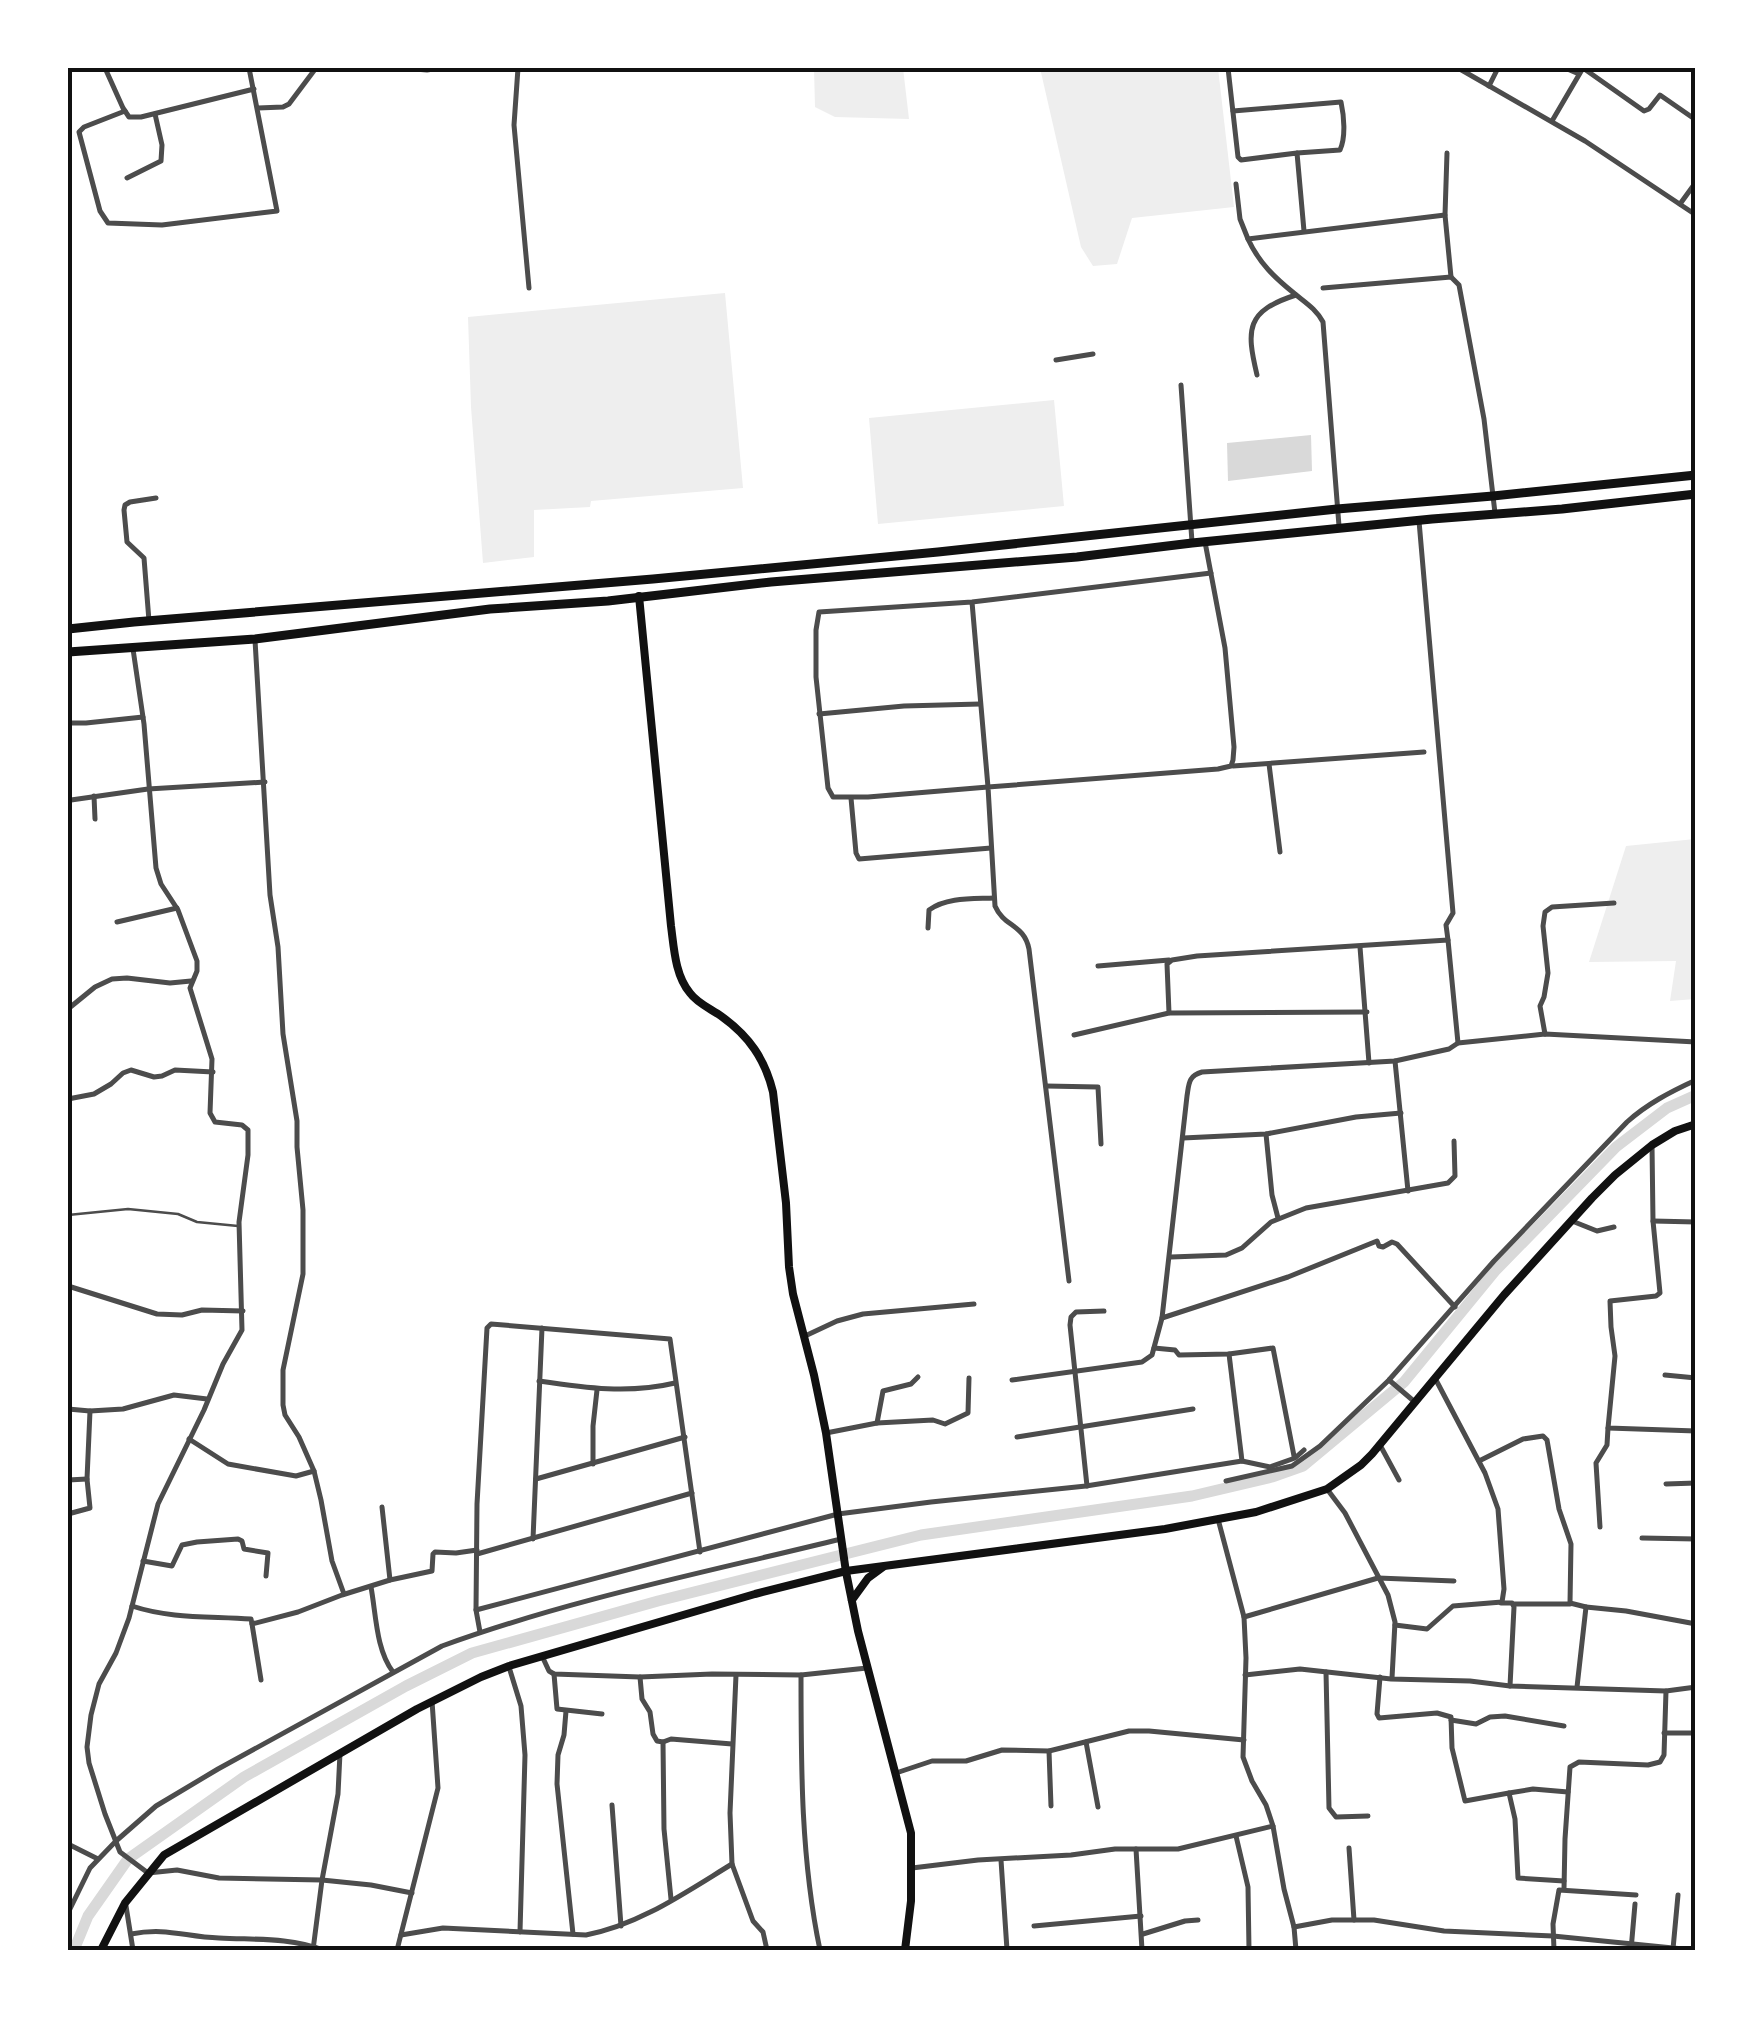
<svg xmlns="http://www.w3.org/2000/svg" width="1763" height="2018" font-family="'Work Sans',sans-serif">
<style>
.green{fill:#eee}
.water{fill:#d9d9d9}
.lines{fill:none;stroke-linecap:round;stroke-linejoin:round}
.canal{stroke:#d9d9d9;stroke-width:11}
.service{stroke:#4c4c4c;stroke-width:2.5}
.minor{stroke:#4c4c4c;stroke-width:5}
.secondary{stroke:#111;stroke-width:8}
.trunk{stroke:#111;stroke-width:9}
.neatline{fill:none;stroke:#111;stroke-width:4}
</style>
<rect width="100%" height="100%" fill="#fff"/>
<g class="green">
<path d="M814,68H903L909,119L835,117L815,107Z"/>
<path d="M1040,68H1218L1234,207L1132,218L1117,264L1093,266L1081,247Z"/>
<path d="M725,293L743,488L591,501L590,507L534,510V557L483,563L471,407L468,317Z"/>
<path d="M1054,400L1064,506L878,524L869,418Z"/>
<path d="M1695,839V999L1670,1001L1676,961L1589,962L1626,846Z"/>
</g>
<path class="water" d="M1311,435L1312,471L1228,481L1227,443Z"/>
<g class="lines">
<path class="canal" d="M74,1950L88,1916L128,1859L244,1777L406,1686L472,1653L658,1601L921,1535L1192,1496L1272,1477L1303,1466L1404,1382L1495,1271L1616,1147L1667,1108L1696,1095"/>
<path class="service" d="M68,1215L128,1209L178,1214L197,1222L238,1226"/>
<g class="minor">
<path d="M105,68L123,108L129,117H141L254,89"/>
<path d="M403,68L427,70L440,68"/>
<path d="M518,68L514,125L529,288"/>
<path d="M1228,68L1238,157L1241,160L1297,153L1304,231"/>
<path d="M1458,68L1585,141L1696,215"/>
<path d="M1565,68L1579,74"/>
<path d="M1583,68L1644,111L1649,109L1660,95L1696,120"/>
<path d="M1489,86L1498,68"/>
<path d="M258,108L283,107L289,104L316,68"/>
<path d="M125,111L84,127L79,132L100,211L108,223L162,225L277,211L249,68"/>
<path d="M1233,111L1341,102C1344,116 1346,137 1340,150L1297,153"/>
<path d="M1552,121L1583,68"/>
<path d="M1447,153L1445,215L1451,277"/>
<path d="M127,178L161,161L162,145L155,114"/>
<path d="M1236,184L1240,219L1248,239"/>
<path d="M1680,204L1696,182"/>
<path d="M1323,288L1451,277L1459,285L1484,419L1495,513"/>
<path d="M1056,360L1093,354"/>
<path d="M1257,375C1246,329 1246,311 1296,295"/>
<path d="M1181,385L1192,542"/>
<path d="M1419,521L1453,913L1446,925L1448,940"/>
<path d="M1339,526L1323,322C1316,309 1306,303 1295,294C1275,278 1259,263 1248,239L1445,215"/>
<path d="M972,602L988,787L868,797H833L828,788L816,677V630L819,612L972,602L1211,573"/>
<path d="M149,621L144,558L127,542L124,510L125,505L130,502L156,498"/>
<path d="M255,640L270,895L278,947L283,1034L297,1121V1147L303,1210V1274L283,1370V1405L285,1415L299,1437L314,1471L321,1500L332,1561L344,1594"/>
<path d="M133,649L144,724L156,868L161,884L178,910L197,961V971L190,988L212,1059L210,1113L215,1122L242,1125L248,1130V1155L239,1222L242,1330L223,1364L204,1410L158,1504L129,1618L116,1653L99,1684L91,1715L87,1747L89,1763L105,1814L120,1852L148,1873L177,1870L219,1878L322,1880L371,1885L412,1893"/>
<path d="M819,714L904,706L980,704"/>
<path d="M70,723H86L143,717"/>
<path d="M1269,764L1280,852"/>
<path d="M1233,766L1424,752"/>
<path d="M94,796L95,819"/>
<path d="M851,798L856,853L859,859L991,848"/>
<path d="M71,800L148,789L265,782"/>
<path d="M117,922L177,908"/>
<path d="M928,928L929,910C947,897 973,899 994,898"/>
<path d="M1360,947L1369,1063"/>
<path d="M1098,966L1169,960"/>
<path d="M68,1009L95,987L112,979L127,978L170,983L191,981"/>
<path d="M1170,1013L1367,1012"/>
<path d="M1545,1034L1540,1006L1544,997L1548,973L1543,926L1545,912L1552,907L1614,903"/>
<path d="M1074,1035L1169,1013L1167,964L1172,960L1197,956L1448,940L1458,1043"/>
<path d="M1395,1061L1408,1191"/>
<path d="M1046,1086L1098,1087L1101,1144"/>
<path d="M68,1099L94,1094L111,1084L123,1073L131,1070L154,1077L162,1076L175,1070L213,1072"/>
<path d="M1266,1134L1272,1195L1278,1218"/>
<path d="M1183,1138L1266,1134L1356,1117L1401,1113"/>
<path d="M1652,1145L1653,1221L1660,1293L1656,1296L1610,1301L1611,1327L1615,1356L1608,1428L1696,1431"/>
<path d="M1572,1221L1597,1231L1614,1227"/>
<path d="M1653,1221L1696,1222"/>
<path d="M1171,1257L1226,1255L1242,1248L1271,1222L1306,1208L1448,1183L1455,1176L1454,1141"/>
<path d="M1069,1281L1029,949C1024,924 1004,927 995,906L988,787L1218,769L1231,766L1233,760L1234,747L1225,648L1205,542"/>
<path d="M68,1286L157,1314L182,1315L202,1310L243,1311"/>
<path d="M1162,1318L1288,1277L1377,1241L1379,1246L1383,1247L1392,1242L1397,1244L1455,1307"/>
<path d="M805,1336L837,1321L863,1314L974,1304"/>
<path d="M1154,1348L1175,1350L1179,1355L1229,1354L1273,1348L1294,1456"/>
<path d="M1229,1354L1242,1461"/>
<path d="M1665,1375L1696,1378"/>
<path d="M1012,1380L1142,1362L1152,1355L1162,1318L1187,1096C1189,1084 1188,1076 1202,1072L1395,1061L1449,1049L1458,1043L1545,1034L1696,1042"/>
<path d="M1389,1380L1416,1403"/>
<path d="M539,1381C586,1388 629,1394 675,1383"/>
<path d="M68,1409L90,1411L123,1409L174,1395L207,1399"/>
<path d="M877,1423L883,1391L911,1384L918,1377"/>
<path d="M826,1433L877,1423L933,1420L945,1424L968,1413L969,1378"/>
<path d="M1017,1437L1193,1409"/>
<path d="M189,1439L228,1464L296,1476L314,1471"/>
<path d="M1380,1445L1399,1480"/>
<path d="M1479,1461L1523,1439L1543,1436L1547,1440L1559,1509L1571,1544L1570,1603L1586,1607L1577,1687"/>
<path d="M593,1464V1426L597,1390"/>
<path d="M536,1479L685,1437"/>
<path d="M68,1480L87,1479"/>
<path d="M1226,1481L1292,1466L1320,1446L1389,1380L1494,1261L1627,1122C1647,1104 1670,1092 1696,1080"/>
<path d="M1666,1484L1696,1483"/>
<path d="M1087,1486L1070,1325L1071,1317L1076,1312L1104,1311"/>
<path d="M1327,1489L1345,1513L1388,1595L1395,1622L1392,1678"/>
<path d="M382,1507L390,1580"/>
<path d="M68,1514L90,1508L87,1479L90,1411"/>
<path d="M1218,1519L1244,1617L1246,1658L1243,1757L1252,1781L1266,1805L1273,1826L1284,1889L1294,1927L1296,1950"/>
<path d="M1600,1527L1596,1463L1607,1445L1608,1428"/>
<path d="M1642,1538L1696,1539"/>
<path d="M533,1539L542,1328"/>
<path d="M477,1554L692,1493"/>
<path d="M143,1561L172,1566L182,1545L197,1542L238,1539L242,1541L244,1549L268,1553L266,1576"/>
<path d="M371,1587C376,1614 376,1650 393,1672"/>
<path d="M1501,1603H1512L1514,1607L1510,1686"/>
<path d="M1513,1604H1570"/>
<path d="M132,1606C171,1619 210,1616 251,1619L252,1624"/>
<path d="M1586,1607L1626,1611L1696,1624"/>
<path d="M476,1610L477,1504L487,1328L491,1324L670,1339L700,1552"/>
<path d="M1244,1617L1378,1578L1454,1581"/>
<path d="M1395,1625L1427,1629L1453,1606L1502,1602L1504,1589L1498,1509L1485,1473L1436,1380"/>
<path d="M480,1632L476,1610L838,1514L931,1502L1086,1486L1242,1461L1270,1467L1295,1458L1304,1450"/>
<path d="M542,1656L549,1671L554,1674L640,1677L712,1674L801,1675L867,1668"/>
<path d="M509,1667L521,1706L525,1755L520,1932"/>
<path d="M1326,1672L1329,1808L1336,1817L1368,1816"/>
<path d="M554,1674L557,1709L602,1714"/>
<path d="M736,1675L730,1813L732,1864L753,1921L763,1932L767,1950"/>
<path d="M801,1675C801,1768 801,1860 820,1950"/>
<path d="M1245,1675L1300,1669L1391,1679L1470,1681L1510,1686L1666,1691L1696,1687"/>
<path d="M640,1677L642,1699L650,1712L653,1734L657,1741L663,1742L664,1829L671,1899"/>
<path d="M1380,1677L1377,1714L1379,1718L1437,1713L1451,1717L1452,1748L1465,1801L1509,1793L1515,1819L1518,1878L1564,1881"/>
<path d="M261,1680L252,1624L298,1612L342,1595L390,1580L432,1571L433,1554L435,1552L456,1553L477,1550"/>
<path d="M566,1711L564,1735L558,1755L557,1784L573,1934"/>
<path d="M1451,1720L1476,1724L1490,1717L1505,1716L1564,1726"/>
<path d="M1664,1733H1696"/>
<path d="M663,1742L671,1739L732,1744"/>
<path d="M1086,1742L1098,1807"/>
<path d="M1049,1751L1051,1806"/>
<path d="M896,1773L932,1761H966L1002,1750L1049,1751L1129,1731H1149L1244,1740"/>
<path d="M1509,1793L1533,1789L1568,1792"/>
<path d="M612,1805L621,1926"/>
<path d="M1236,1836L1248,1887L1249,1950"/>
<path d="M68,1844L98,1859"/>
<path d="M1349,1848L1354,1920"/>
<path d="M1136,1849L1142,1950"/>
<path d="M1001,1860L1007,1950"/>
<path d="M912,1868L978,1860L1071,1855L1115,1849H1178L1273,1826"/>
<path d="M1564,1889L1565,1839L1570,1767L1579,1762L1648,1765L1660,1762L1664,1755L1666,1691"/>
<path d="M126,1906L133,1950"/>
<path d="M68,1913L90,1868L116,1841L156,1806L218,1769L442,1646C571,1599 707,1572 841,1539"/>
<path d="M1034,1926L1141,1916"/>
<path d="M1294,1927L1332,1920H1374L1444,1931L1553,1936L1693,1950"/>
<path d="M131,1934C167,1927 185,1937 219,1938C255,1940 289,1937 323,1950"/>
<path d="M1143,1934L1185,1921L1198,1920"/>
<path d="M401,1935L443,1928L586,1935C639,1925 686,1892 732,1864"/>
<path d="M1673,1949L1678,1895"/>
<path d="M313,1950L322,1880L338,1794L340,1753"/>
<path d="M397,1950L438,1788L432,1701"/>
<path d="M1554,1950L1553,1924L1559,1890L1636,1895"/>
<path d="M1631,1950L1635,1904"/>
</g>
<g class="secondary">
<path d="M639,596L671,926C674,948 675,975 690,993C697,1003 711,1009 721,1016C749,1036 765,1059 773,1092L786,1203L789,1267L793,1294L814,1375L826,1433L846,1572L858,1631L911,1833V1901L905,1950"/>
<path d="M852,1600L868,1578L883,1567"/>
<path d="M101,1950L125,1903L164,1855L417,1709L481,1677L509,1666L755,1594L846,1571L1165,1529L1256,1512L1327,1489L1361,1465L1372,1454L1504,1295L1592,1198L1615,1175L1652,1145L1675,1131L1696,1124"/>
</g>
<g class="trunk">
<path d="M68,629L134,622L653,579L938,552L1337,509L1493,496L1696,475"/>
<path d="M68,652L255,639L490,609L608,601L771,582L1077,557L1192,543L1432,519L1562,509L1696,494"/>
</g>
</g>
<rect width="1763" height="2018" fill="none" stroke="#ffffff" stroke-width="140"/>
<rect x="70" y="70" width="1623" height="1878" class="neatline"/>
</svg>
